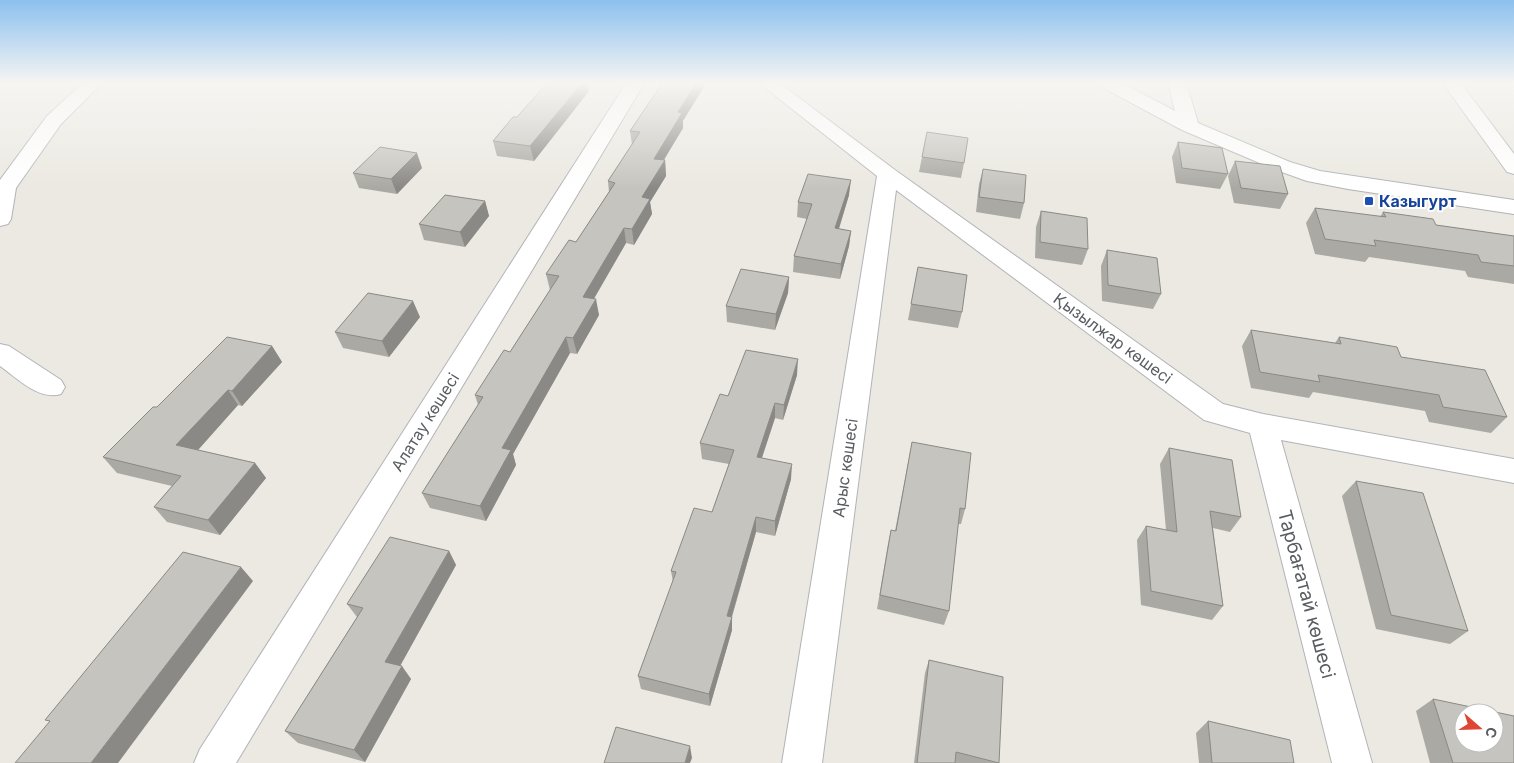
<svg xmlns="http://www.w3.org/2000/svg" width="1514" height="763" font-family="Inter,sans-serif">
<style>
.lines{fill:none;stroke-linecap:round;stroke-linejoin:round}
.minor-casing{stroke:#b1b3b8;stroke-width:2}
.minor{fill:#fff;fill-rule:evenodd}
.wall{fill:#aaa9a3}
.shaded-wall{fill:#8b8985}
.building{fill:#c6c4be;stroke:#8b8985;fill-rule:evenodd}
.transit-dot{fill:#1a4fb4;stroke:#fff;stroke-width:2}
.labels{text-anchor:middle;stroke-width:4;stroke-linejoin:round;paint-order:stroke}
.transit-label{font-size:16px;font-weight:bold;fill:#164399;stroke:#fff;text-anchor:start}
.street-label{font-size:16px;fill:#595c61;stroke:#fff}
.near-street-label{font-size:19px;fill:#595c61;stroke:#fff}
</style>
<rect width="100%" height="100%" fill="#ebe9e1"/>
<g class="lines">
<g class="minor-casing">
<g id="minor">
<path d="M84,82H103L61,124L16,188L11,219L8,224L0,226V180L47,116Z"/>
<path d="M627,82H645L236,763H194L200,749Z"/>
<path d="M758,82H778L895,170L1223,404L1263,414L1514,459V483L1281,440L1372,763H1332L1250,433L1204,420L896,190L822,763H782L877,176Z"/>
<path d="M1098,82H1120L1175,111L1168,82H1186L1198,123L1290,162L1320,171L1514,200V214L1348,189L1307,181L1276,170L1182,130L1100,86Z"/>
<path d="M1442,82H1460L1514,154V174L1507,172Z"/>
<path d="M0,344L9,346L61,380L65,387L61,394C39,401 17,378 0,366Z"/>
</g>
</g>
<use href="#minor" class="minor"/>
</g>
<g class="wall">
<path d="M548,82H587L589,91L534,161L497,156L493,141L517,117Z"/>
<path d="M683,121V128L664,160H665L666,176L650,202L652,214L634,245L626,243L594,299L599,315L577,354L570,353L513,454L516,465L486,521L430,508L422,493L478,405L475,395L510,352L550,290L546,274L576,242L609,192L608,181L632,145L630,131Z"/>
<path d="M1178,142L1228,174L1220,189L1176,183L1172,157Z"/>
<path d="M922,157L964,163L961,178L919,172Z"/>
<path d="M1235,161L1288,194L1280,209L1234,203L1228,176Z"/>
<path d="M422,168L397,194L359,188L353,173Z"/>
<path d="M983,169L1024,203L1020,219L976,212L979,184Z"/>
<path d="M849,195L839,229L851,231L849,246L840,279L793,272L794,256L807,219L797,217L798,202Z"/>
<path d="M485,201L489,216L465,247L424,240L419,224Z"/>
<path d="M1315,208L1380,217L1383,212L1436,225L1514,236V284L1468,277L1465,271L1369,257L1365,262L1315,254L1306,223Z"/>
<path d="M1041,211L1088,249L1082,265L1035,258L1036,227Z"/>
<path d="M1107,250L1161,294L1153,309L1102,301L1101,266Z"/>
<path d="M918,267L962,312L958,328L908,320Z"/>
<path d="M789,277L788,293L775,330L727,322L726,306Z"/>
<path d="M420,317L389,357L343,348L335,332Z"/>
<path d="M1251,330L1335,343L1339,337L1401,357L1507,417L1491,433L1429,422L1425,411L1313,392L1309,398L1251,388L1242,346Z"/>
<path d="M272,346L282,362L242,406L238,405L198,450L255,463L266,478L220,535L167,522L154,507L172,486L117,473L103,457L157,407Z"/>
<path d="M797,375L783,420L775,418L762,458L791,479L775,536L756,532L732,617V630L710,706L641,689L638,676L673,582L671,571L712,512L729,464L702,459L700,443L728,396Z"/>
<path d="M912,442L965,509L961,524H958L949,611L944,625L877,609L888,544L891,530L895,531Z"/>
<path d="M1169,448L1241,517L1230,532L1213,528L1223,606L1212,620L1141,605L1137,540L1146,526L1166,530L1160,464Z"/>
<path d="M1356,481L1468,631L1450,644L1376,629L1342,496Z"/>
<path d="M449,551L456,565L400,666L411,679L365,762L298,743L285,731L357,617L347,604Z"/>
<path d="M929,660L999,763H914L925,673Z"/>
<path d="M1433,699L1514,763H1430L1416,711Z"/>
<path d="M1208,721L1294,763H1199L1196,733Z"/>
</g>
<g class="shaded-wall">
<path d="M583,82H587L589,91L534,161L530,146Z"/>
<path d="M697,82H707L683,121V128L655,174L654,159L678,112Z"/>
<path d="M417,153L422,168L397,194L391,179Z"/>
<path d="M665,160L666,176L650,202L652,214L634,245L632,229L642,197Z"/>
<path d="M851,180L849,195L834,244L835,228Z"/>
<path d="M485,201L489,216L465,247L460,232Z"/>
<path d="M624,228L626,243L586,312L583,297Z"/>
<path d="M851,231L849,246L840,279L841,264Z"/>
<path d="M789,277L788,293L775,330L776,314Z"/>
<path d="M596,299L599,315L577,354L573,338Z"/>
<path d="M413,301L420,317L389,357L382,341Z"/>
<path d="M566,337L570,353L513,454L516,465L486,521L480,506L502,448Z"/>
<path d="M272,346L282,362L242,406L232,391Z"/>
<path d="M798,359L797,375L783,420L784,405Z"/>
<path d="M228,390L238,405L189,460L176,445Z"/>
<path d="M775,403V418L757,472V457Z"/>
<path d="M255,463L266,478L220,535L208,520Z"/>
<path d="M792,464L791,479L775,536V521Z"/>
<path d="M756,517V532L728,629L727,616Z"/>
<path d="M449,551L456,565L395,675L385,662Z"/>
<path d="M241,567L253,581L118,763H91Z"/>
<path d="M732,617V630L710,706L709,694Z"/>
<path d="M402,666L411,679L365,762L354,750Z"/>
<path d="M690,746L692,758L690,763H685Z"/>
</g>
<g class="building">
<path d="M548,82H583L530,146L493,141L513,117H517Z"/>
<path d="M663,82H697L678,112L682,113L654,159L665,160L642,197L650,199L632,229L624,228L583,297L596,299L573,338L566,337L502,448L511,450L480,506L422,493L483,397L475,395L504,350L510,352L559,276L546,274L569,240L576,242L615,183L608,181L640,132L630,131Z"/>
<path d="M927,132L968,138L964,163L922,157Z"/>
<path d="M1178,142L1222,148L1228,174L1182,168Z"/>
<path d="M380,147L417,153L391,179L353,173Z"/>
<path d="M1235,161L1280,166L1288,194L1241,188Z"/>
<path d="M983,169L1026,175L1024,203L979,197Z"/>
<path d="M808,174L851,180L835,228L851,231L841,264L794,256L812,204L798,202Z"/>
<path d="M445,195L485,201L460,232L419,224Z"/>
<path d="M1315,208L1386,217L1383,212L1433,219L1436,225L1514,236V266L1481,262L1478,255L1374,240L1376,246L1325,239Z"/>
<path d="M1041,211L1087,218L1088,249L1040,242Z"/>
<path d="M1107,250L1157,258L1161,294L1108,285Z"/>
<path d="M918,267L967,275L962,312L911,304Z"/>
<path d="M741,269L789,277L776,314L726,306Z"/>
<path d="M368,293L413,301L382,341L335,332Z"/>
<path d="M1251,330L1341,344L1339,337L1397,347L1401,357L1485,370L1507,417L1443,407L1439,395L1318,375L1320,382L1260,372Z"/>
<path d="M227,337L272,346L232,391L228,390L176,445L255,463L208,520L154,507L181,476L103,457L153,407H157Z"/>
<path d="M746,350L798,359L784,405L775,403L757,457L792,464L775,521L756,517L727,616L732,617L709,694L638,676L676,572L671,571L694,508L712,512L734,450L700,443L720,394L728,396Z"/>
<path d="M912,442L971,453L965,509L960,508L949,611L880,595L891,530L896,531Z"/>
<path d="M1169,448L1232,460L1241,517L1210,511L1223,606L1151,591L1146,526L1177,532Z"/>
<path d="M1356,481L1423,493L1468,631L1391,615Z"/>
<path d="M390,537L449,551L385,662L402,666L354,750L285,731L363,608L347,604Z"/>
<path d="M183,552L241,567L91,763H15L50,721L45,720Z"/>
<path d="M929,660L1003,677L999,763L956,752L955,763H917Z"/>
<path d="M1433,699L1514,716V763H1453ZM1464,713H1494V743H1464Z"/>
<path d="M1208,721L1290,740L1294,763H1212Z"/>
<path d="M616,727L690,746L685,763H604Z"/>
</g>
<linearGradient id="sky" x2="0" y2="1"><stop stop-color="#8cc0ef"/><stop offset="0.44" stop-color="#f6f5f2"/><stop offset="1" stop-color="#f6f5f2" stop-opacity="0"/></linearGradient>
<rect width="1514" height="188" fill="url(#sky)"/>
<rect class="transit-dot" x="1364" y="196" width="10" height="10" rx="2.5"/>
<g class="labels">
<g class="transit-label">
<text x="1379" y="207">Казыгурт</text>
</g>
<g class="street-label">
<text transform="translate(1113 338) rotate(36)" y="6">Қызылжар көшесі</text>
<text transform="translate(425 422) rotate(-58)" y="6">Алатау көшесі</text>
<text transform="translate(845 468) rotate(-82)" y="6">Арыс көшесі</text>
</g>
<g class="near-street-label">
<text transform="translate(1307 594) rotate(75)" y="7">Тарбағатай көшесі</text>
</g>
</g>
<g transform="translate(1479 728) rotate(110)"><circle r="24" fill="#ffffff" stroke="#bdbec0"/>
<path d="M0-4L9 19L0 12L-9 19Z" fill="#df4533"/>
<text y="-8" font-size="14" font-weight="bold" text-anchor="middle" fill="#595c61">С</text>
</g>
</svg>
